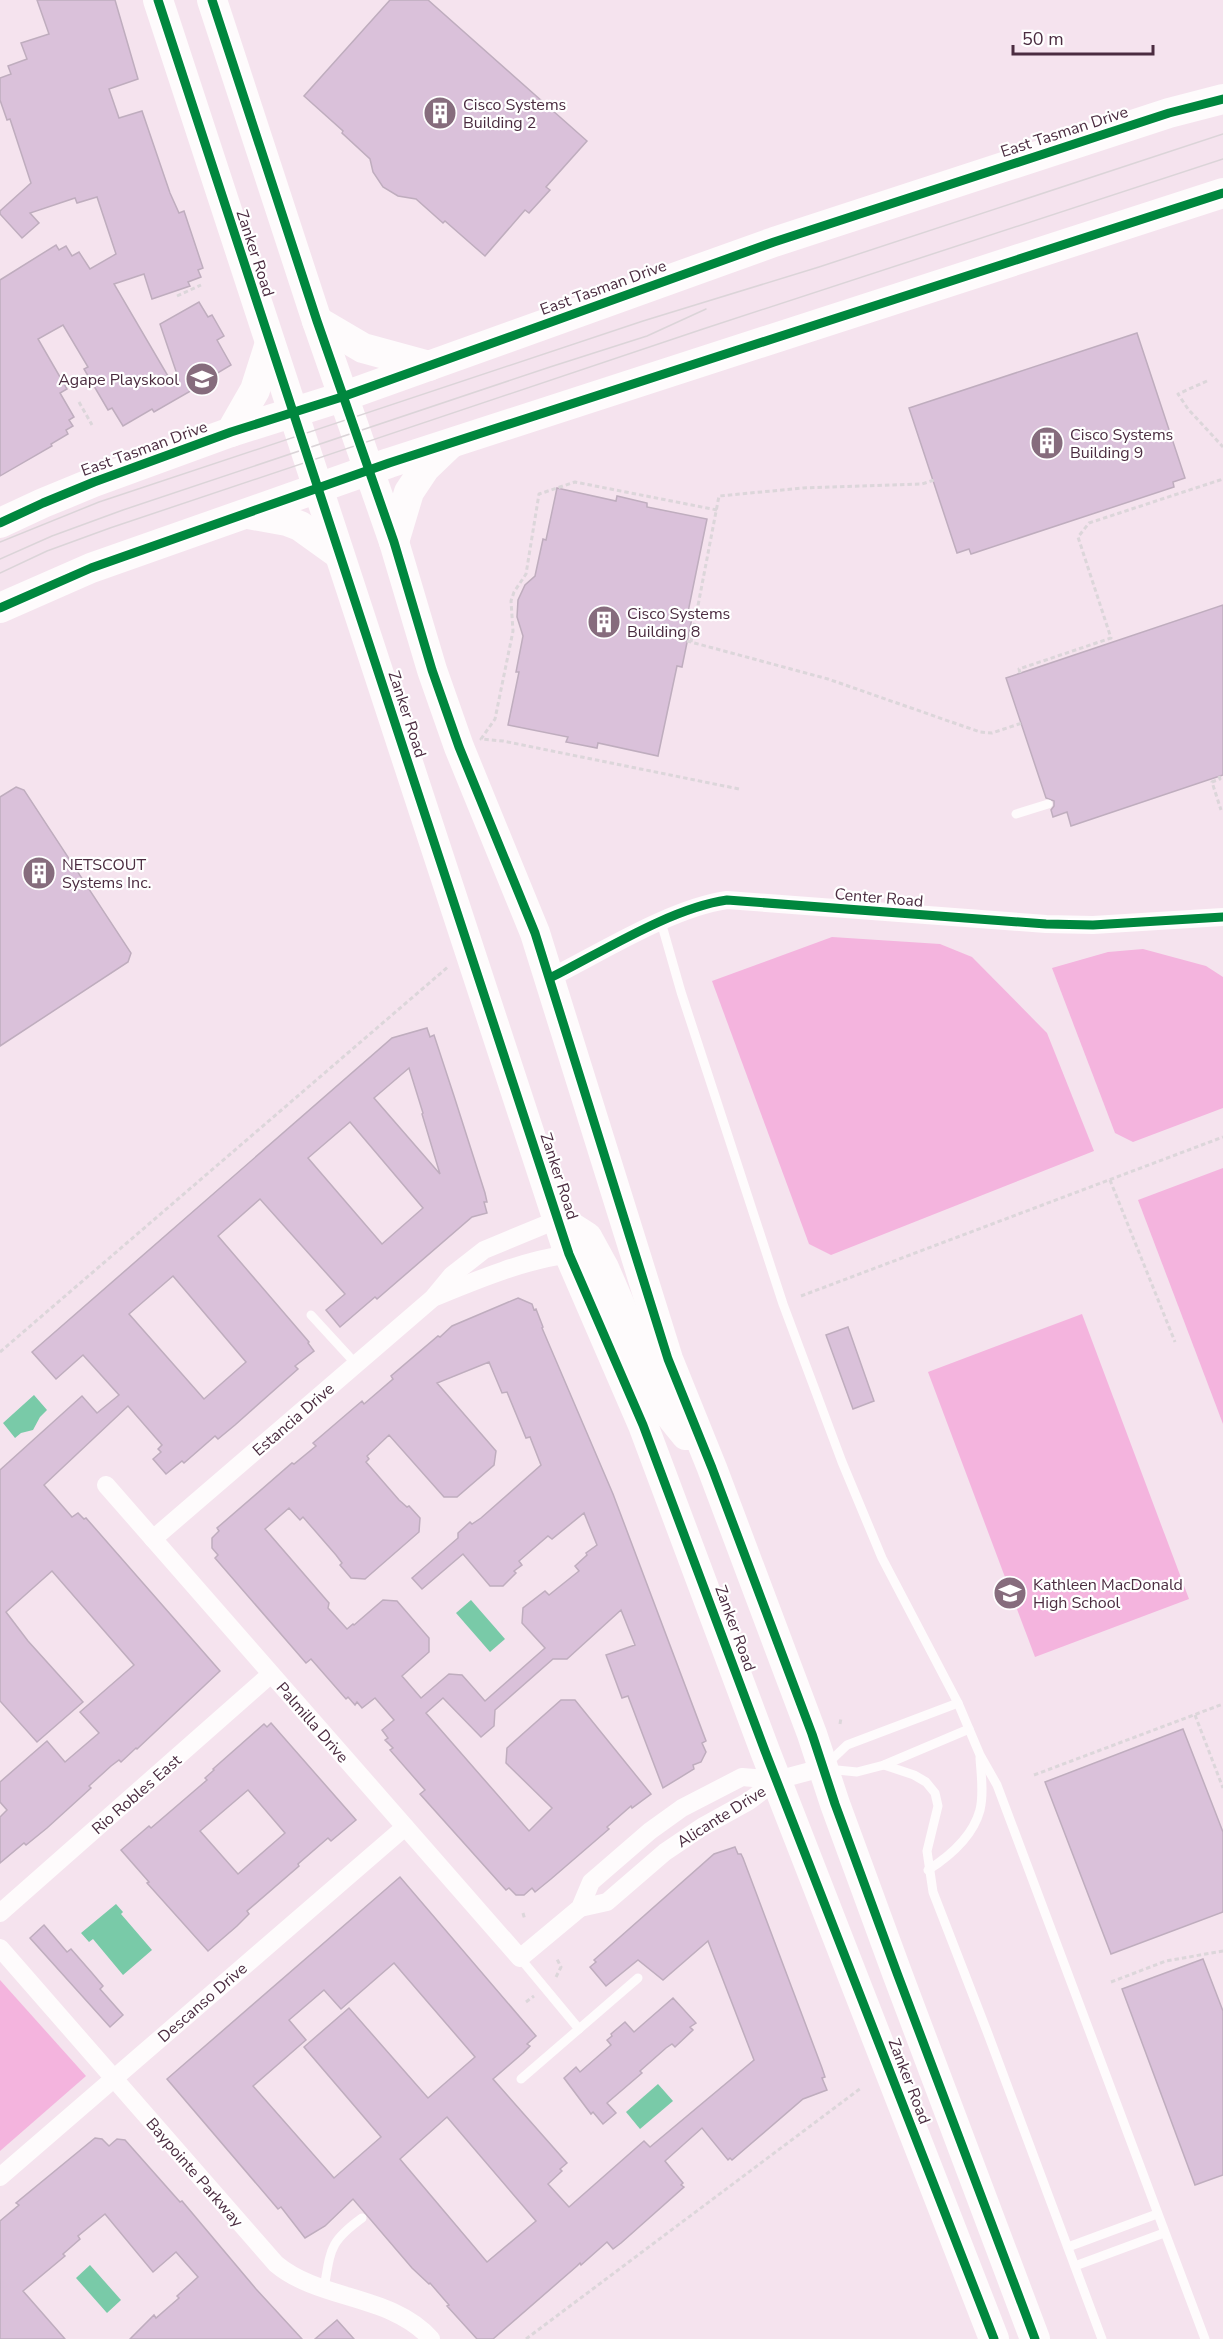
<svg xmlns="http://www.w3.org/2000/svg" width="1223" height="2339" font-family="'Nunito Sans',sans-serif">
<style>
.green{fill:#f4b4de}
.water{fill:#79caa8}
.building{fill:#dac1da;stroke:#bfadbe;stroke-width:1.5;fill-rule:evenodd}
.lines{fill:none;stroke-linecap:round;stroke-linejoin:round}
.path{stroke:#dcd6da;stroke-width:3;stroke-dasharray:4.5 3;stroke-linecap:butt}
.lane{stroke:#fefbfc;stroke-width:9}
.street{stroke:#fefbfc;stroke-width:18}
.primary{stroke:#fefbfc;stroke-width:30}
.tram{stroke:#dbd4d8;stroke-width:1.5}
.cycleway-casing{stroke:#fff;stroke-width:13}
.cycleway{stroke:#00873e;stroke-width:9}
.labels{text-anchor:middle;stroke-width:4.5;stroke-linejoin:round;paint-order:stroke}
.poi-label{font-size:16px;fill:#4b2c40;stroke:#fff;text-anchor:start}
.street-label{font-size:16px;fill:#4b2c40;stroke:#fff}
</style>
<rect width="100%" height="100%" fill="#f5e3ee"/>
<g class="green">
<path d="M832,937L940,944L972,957L1047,1033L1094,1151L831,1255L809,1244L712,981Z"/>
<path d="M1143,949L1206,966L1223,977V1108L1133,1142L1115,1133L1052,968L1108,952Z"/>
<path d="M1223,1168V1424L1138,1200Z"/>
<path d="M1082,1314L1189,1599L1035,1657L928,1372Z"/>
<path d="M0,1980L86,2076L0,2151Z"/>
</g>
<g class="water">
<path d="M34,1395L47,1410L40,1417L33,1430L21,1433L15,1438L3,1423Z"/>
<path d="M471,1600L505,1639L490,1652L456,1613Z"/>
<path d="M116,1904L123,1912L121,1914L152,1950L123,1975L93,1939L89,1942L81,1933Z"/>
<path d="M658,2084L673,2101L640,2129L626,2112Z"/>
<path d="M90,2265L121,2300L107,2313L76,2278Z"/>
</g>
<g class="building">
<path d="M37,0H115L138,79L109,89L119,118L142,111L170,193L179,213L184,211L203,268L198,270L201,277L188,282L190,286L152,299L144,274L114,284L172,383L179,380L160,324L199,302L208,317L212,315L224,336L217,340L231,365L214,375L215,377L154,412L152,409L123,426L112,408L108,410L84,369L88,367L63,325L38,339L67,389L60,393L74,417L69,420L73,426L66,430L68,434L51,444L52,446L0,476V280L56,245L59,250L66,246L72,256L79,252L90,269L116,254L97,197L77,203L75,198L30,213L39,223L22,238L0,214V211L31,183L10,119L7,120L0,100V78L11,74L8,66L27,59L21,43L49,34Z"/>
<path d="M390,0H428L587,141L546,187L550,190L529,213L525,210L485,256L445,221L443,223L416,199L398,196L383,187L373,172L370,159L342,133L343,131L304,96Z"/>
<path d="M1137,333L1185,478L1173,482L1174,487L971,554L969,549L957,553L909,408Z"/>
<path d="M557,488L616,501L617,496L647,503V507L707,519L688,612L693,613L682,667L677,666L658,756L598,743L597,748L566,742L568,737L508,725L519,672H516L523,636L517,617L518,600L525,585L535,576L543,539L546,540Z"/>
<path d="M1223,605V775L1071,826L1067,812L1053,817L1051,810L1054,806V801L1046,798L1006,678Z"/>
<path d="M16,787L24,790L131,953L128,962L0,1046V797Z"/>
<path d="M427,1028L430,1037L434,1035L454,1096L485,1193L487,1202H484L487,1213L472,1217L377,1299L375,1297L340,1327L326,1310L345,1294L260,1199L218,1236L309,1342L308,1343L314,1351L295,1366L298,1369L235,1425L218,1439L215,1436L184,1463L182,1461L166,1474L153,1459L161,1452L158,1449L162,1445L128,1406L44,1485L72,1517L78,1513L84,1519L86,1518L220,1671L137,1749L136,1748L121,1762L119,1760L111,1766L89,1786L91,1788L47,1828L26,1845L24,1843L0,1863V1817L7,1810L0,1802V1782L47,1741L65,1762L99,1733L80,1712L134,1665L52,1571L6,1612L28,1641L83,1702L37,1742L0,1701V1470L82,1396L97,1413L119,1395L83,1355L56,1379L32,1352L392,1038ZM409,1068L423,1113L422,1114L440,1174L374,1098ZM350,1122L423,1208L382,1244L308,1158ZM173,1276L246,1362L204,1399L129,1314Z"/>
<path d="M518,1298L532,1304L534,1310L536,1309L543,1327L542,1328L613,1494L706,1741L702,1743L706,1752L701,1762L693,1765L694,1769L663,1788L628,1696L622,1698L606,1655L635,1645L621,1610L567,1659H553L495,1710L494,1726L481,1737L443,1698L426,1713L529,1831L552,1808L506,1763L507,1748L561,1700H575L651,1794L632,1808L631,1806L607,1827L609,1829L551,1879L535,1892L532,1888L524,1895H516L509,1888L506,1890L420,1794L425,1790L390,1750L393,1748L385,1740L388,1738L382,1730L394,1720L375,1698L362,1708L357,1702L355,1705L348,1697L346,1699L311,1659L306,1663L215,1558L218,1555L212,1548V1538L219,1531L217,1528L292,1463L294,1464L316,1446L313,1443L362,1401L364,1404L393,1379L391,1376L438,1336L440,1337L452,1326ZM489,1362L502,1393L507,1392L526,1438L530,1437L541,1465L481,1518L472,1524L470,1522L458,1533V1538L412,1578L422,1589L463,1554L490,1586H503L516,1573L514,1571L522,1565L519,1561L548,1536L552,1539L584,1513L597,1545L586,1553L587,1555L575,1566L579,1571L549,1595L545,1591L523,1608L522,1623L545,1648L485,1701L462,1675L449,1674L421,1698L402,1676L429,1652V1638L397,1601L383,1600L354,1625L353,1624L347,1629L328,1608L329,1603L265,1529L289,1508L300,1520L303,1517L336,1555L342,1563L340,1565L351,1578L365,1579L419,1532L420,1518L409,1506L407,1507L399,1500L366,1462L369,1459L367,1456L389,1435L444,1497H457L494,1465L496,1451L437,1383Z"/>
<path d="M848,1327L874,1401L853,1409L826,1335Z"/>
<path d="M271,1723L356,1820L331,1841L328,1838L298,1864L299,1866L247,1911L249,1914L237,1926L208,1951L147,1883L149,1882L121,1850L149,1826L151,1828L207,1780L205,1778L214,1770L213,1769L264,1724L267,1727ZM248,1790L285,1833L238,1874L200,1831Z"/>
<path d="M1183,1729L1223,1832V1912L1111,1954L1045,1782Z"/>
<path d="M735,1847L738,1854H741L743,1858L822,2068L825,2077L822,2078L827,2090L803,2099L732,2160L730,2158L728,2160L702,2128L665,2161L683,2183L681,2185L684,2187L621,2243L613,2249L607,2242L581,2265L580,2263L577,2266L493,2339H477L447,2306L449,2305L430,2283L429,2284L412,2268L353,2199L325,2226L305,2238L281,2207L278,2209L167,2079L400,1877L536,2036L527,2044L530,2046L523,2053L493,2079L567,2163L560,2169L562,2171L548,2184L569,2207L644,2141L650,2147L754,2060L708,1941L663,1980L638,1960L606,1986L590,1967L596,1962L594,1960L714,1854ZM394,1963L475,2057L428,2098L349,2008L304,2047L381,2137L334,2178L253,2086L306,2040L289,2020L324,1990L341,2009ZM447,2117L536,2221L487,2262L400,2159Z"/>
<path d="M44,1925L67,1952L71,1949L92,1973L103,1986L100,1989L123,2015L110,2027L30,1938Z"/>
<path d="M1203,1959L1223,2011V2175L1195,2185L1122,1989Z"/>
<path d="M673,1998L696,2023L690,2027L693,2030L675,2047L672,2044L666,2048L640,2071L642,2073L607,2103L616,2113L603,2124L593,2112L591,2114L564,2078L576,2067L580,2072L611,2045L607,2040L612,2036L611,2034L625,2022L634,2032Z"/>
<path d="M95,2138L102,2139L109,2146L117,2139L125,2140L180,2202L182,2201L256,2289L302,2339H130L154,2315L156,2318L179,2298L177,2296L198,2277L176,2252L153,2272L105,2214L78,2236L80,2239L63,2254L65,2256L23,2291L65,2339H0V2221L19,2205L16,2203Z"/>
<path d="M337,2320L354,2339H315Z"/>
</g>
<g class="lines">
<g class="path">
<path d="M177,296L201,285"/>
<path d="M1207,381L1178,394L1188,409L1223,447"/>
<path d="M79,402L92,425"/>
<path d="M717,510L575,482L539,494L526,574L514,592L511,601L513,631L495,719L481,739L503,741L739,789"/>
<path d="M687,641L828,679L980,732L992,733L1022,723"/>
<path d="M691,642L719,496L803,488L922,484L934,480"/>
<path d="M1020,673L1019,669L1111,638L1078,537L1089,523L1223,479"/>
<path d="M1219,776L1220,779L1212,782L1221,810"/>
<path d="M1110,1180L1175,1342"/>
<path d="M801,1296L1223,1137"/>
<path d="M0,1352L449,966"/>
<path d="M1195,1715L1223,1788"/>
<path d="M840,1724L841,1718"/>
<path d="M1034,1775L1223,1704"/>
<path d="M523,1913L525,1920"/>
<path d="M556,1977L561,1967L557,1959"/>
<path d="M1111,1982L1166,1961L1223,1951"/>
<path d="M526,2002L534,1996"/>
<path d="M526,2339L861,2088"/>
</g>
<g class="lane">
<path d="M1016,814L1048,804"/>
<path d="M661,922L681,992L783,1304L842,1462L882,1558L958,1703L980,1755L997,1785L1205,2339"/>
<path d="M311,1315L356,1364"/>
<path d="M826,1765L847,1745L958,1703"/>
<path d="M884,1765L914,1775L926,1782L935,1793L938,1806L927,1851L933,1892L988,2034L1102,2339"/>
<path d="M827,1769L857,1772L884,1765L969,1729"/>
<path d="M928,1870C950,1856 973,1836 980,1810C984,1793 981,1774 980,1758"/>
<path d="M520,1958L579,2029"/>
<path d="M521,2079L638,1978"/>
<path d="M1068,2247L1157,2214"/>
<path d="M1075,2266L1164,2233"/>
<path d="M324,2288C331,2249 329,2242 362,2218"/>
</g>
<g class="street">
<path d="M550,978C602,952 671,908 727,900L1046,924L1093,925L1223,917"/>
<path d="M435,1297C479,1279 522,1261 569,1254"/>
<path d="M106,1485L520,1958L580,1908L591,1882L650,1831L682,1808L742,1777L777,1780L822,1768"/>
<path d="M153,1539L433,1298L452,1275L484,1250L559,1219"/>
<path d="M580,1908L607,1902L665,1852L702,1827L749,1801L777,1780"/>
<path d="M0,1913L271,1674"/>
<path d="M0,1948L276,2264C320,2301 391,2294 431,2339"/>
<path d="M0,2177L405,1827"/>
</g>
<g class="primary">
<path d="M158,0L569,1254L643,1425L765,1751L994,2339"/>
<path d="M212,0L317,321L394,542L432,670L459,747L535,933L668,1359L712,1468L812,1734L835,1804L897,1973L1035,2339"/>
<path d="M317,321L363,348L429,366"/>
<path d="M231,432L255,390L270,343"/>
<path d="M248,514L287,521L300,526L339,554"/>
<path d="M0,523L43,503L94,482L231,432L342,397L774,242L1169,113L1223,99"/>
<path d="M394,542L409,492L425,468L449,445"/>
<path d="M0,608L91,568L389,463L1223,193"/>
<path d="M559,1219L587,1237L604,1268L665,1409L686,1435"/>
</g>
<g class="tram">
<path d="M0,542L99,502L643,321L819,267L1223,134"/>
<path d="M0,559L52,536L123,510L550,367L647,336L706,309"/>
<path d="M0,573L47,551L110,528L703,329L1223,159"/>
</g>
<g class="cycleway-casing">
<g id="cycleway">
<path d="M158,0L569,1254L643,1425L765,1751L994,2339"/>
<path d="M212,0L317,321L394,542L432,670L459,747L535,933L668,1359L712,1468L812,1734L835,1804L897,1973L1035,2339"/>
<path d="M0,523L43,503L94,482L231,432L342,397L774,242L1169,113L1223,99"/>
<path d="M0,608L91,568L389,463L1223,193"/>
<path d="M550,978C602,952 671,908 727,900L1046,924L1093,925L1223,917"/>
</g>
</g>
<use href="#cycleway" class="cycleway"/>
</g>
<defs>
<g id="building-disc" transform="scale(1.725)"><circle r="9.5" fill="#866c7d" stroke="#fff"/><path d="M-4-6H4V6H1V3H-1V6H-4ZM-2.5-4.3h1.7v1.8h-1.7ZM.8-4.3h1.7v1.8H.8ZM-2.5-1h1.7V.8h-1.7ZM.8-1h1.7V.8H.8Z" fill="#fff"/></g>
<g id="school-disc" transform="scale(1.725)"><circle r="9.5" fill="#866c7d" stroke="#fff"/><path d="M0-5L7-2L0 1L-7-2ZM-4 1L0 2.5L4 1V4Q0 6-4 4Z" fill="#fff"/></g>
</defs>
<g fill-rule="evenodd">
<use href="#building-disc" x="440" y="113"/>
<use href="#school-disc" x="202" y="379"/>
<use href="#building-disc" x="1047" y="443"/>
<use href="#building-disc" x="604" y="622"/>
<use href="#building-disc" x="39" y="873"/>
<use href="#school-disc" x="1010" y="1593"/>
</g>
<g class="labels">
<g class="poi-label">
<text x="463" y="110">Cisco Systems<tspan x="463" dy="18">Building 2</tspan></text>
<text x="179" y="385" text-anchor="end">Agape Playskool</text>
<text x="1070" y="440">Cisco Systems<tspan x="1070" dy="18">Building 9</tspan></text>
<text x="627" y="619">Cisco Systems<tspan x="627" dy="18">Building 8</tspan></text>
<text x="62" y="870">NETSCOUT<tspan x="62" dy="18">Systems Inc.</tspan></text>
<text x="1033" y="1590">Kathleen MacDonald<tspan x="1033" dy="18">High School</tspan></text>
</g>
<g class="street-label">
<text transform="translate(1064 131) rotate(-18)" y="6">East Tasman Drive</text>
<text transform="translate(256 253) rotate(72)" y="6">Zanker Road</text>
<text transform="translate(603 287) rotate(-20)" y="6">East Tasman Drive</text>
<text transform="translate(144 448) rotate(-20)" y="6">East Tasman Drive</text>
<text transform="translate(408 714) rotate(72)" y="6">Zanker Road</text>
<text transform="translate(879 897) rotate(5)" y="6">Center Road</text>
<text transform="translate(560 1176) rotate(72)" y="6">Zanker Road</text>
<text transform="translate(293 1419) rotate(-41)" y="6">Estancia Drive</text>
<text transform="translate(736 1628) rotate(70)" y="6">Zanker Road</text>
<text transform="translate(313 1722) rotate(49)" y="6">Palmilla Drive</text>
<text transform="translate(136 1794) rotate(-41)" y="6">Rio Robles East</text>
<text transform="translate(721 1816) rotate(-32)" y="6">Alicante Drive</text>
<text transform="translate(202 2002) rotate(-41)" y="6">Descanso Drive</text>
<text transform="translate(910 2081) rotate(69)" y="6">Zanker Road</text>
<text transform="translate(195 2172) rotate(49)" y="6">Baypointe Parkway</text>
</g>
</g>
<path d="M1013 45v9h140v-9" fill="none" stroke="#4b2c40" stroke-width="3"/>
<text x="1022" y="45" font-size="18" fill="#4b2c40" stroke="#ffffff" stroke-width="4.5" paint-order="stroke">50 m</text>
</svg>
